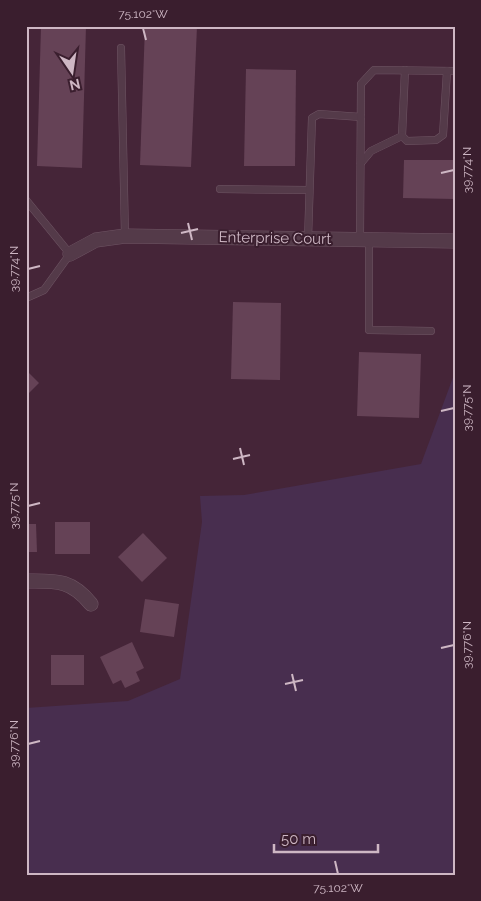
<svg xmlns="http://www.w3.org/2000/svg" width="481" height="901" font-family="Raleway,sans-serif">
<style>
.green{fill:#482e4f}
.building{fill:#654256}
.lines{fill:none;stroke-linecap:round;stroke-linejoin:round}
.service-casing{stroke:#6f5564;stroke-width:8}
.minor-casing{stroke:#6f5564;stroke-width:15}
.service{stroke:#543a49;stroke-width:7}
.minor{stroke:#543a49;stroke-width:14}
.ticks{fill:none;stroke:#ceb7c4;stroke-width:2}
.labels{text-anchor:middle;stroke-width:4;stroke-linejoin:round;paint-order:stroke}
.street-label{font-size:15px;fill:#ceb7c4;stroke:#3a1e2e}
.neatline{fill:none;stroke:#ceb7c4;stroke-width:2}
.ticks-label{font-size:12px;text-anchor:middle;fill:#ceb7c4}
</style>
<rect width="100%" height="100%" fill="#452538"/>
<path class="green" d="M455,372V875H26V708L128,701L180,679L202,522L200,496L244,495L421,464Z"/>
<g class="building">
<path d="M41,26H86L82,168L37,166Z"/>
<path d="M145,26H197L191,167L140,165Z"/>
<path d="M246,69L296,70L295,166H244Z"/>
<path d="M404,160H455V199L403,198Z"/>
<path d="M233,302L281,303L280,380L231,379Z"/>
<path d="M359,352L421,354L419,418L357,416Z"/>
<path d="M26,370L39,383L26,396Z"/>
<rect x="55" y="522" width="35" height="32"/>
<path d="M26,524H36L37,552H26Z"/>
<path d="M143,533L167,558L142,582L118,557Z"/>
<path d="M145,599L179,604L174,637L140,632Z"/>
<rect x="26" y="620" width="2" height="22"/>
<path d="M132,642L144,668L136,672L140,681L125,688L121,680L113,684L100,657Z"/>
<rect x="51" y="655" width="33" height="30"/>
</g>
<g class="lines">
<g class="service-casing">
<g id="service">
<path d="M121,48L125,236"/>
<path d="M405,70L402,136L407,141L436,140L443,135L447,71"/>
<path d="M361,163L371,151L402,136"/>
<path d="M220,189L309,190"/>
<path d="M26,200L70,254L44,290L26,298"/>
<path d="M308,239L312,118L319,114L361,117"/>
<path d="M360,239L361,84L374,70L455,71"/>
<path d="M369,239V330L431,331"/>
</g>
</g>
<g class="minor-casing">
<g id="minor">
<path d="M70,254L96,240L125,236L455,241"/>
<path d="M26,581C56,581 71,579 91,604"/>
</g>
</g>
<use href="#service" class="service"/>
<use href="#minor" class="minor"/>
</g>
<path class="ticks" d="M143,28L146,40M441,173L454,170M188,223L192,240M181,233L198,229M28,269L40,266M441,411L454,408M240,448L244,465M233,459L250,455M28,506L40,503M441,648L454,645M292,674L296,691M285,684L303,680M28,744L40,741M335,861L338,874"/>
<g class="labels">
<g class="street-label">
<text transform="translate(275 238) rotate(1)" y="5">Enterprise Court</text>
</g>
</g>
<rect width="481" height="901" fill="none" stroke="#3a1e2e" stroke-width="55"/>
<g transform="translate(72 72) rotate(167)" stroke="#3a1e2e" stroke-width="4" paint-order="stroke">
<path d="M0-4L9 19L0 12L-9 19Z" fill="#ceb7c4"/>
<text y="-8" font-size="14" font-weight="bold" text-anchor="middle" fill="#ceb7c4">N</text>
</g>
<path d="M274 844v8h104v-8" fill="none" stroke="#ceb7c4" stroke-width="2.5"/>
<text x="281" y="844" font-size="15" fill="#ceb7c4" stroke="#3a1e2e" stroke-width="4" paint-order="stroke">50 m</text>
<rect x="28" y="28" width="426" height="846" class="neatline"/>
<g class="ticks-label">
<text x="143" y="18">75.102°W</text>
<text transform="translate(467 170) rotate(-90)" y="4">39.774°N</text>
<text transform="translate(14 269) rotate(-90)" y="4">39.774°N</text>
<text transform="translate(467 408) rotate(-90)" y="4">39.775°N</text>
<text transform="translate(14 506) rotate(-90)" y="4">39.775°N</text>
<text transform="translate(467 645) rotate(-90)" y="4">39.776°N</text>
<text transform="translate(14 744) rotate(-90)" y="4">39.776°N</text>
<text x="338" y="892">75.102°W</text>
</g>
</svg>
